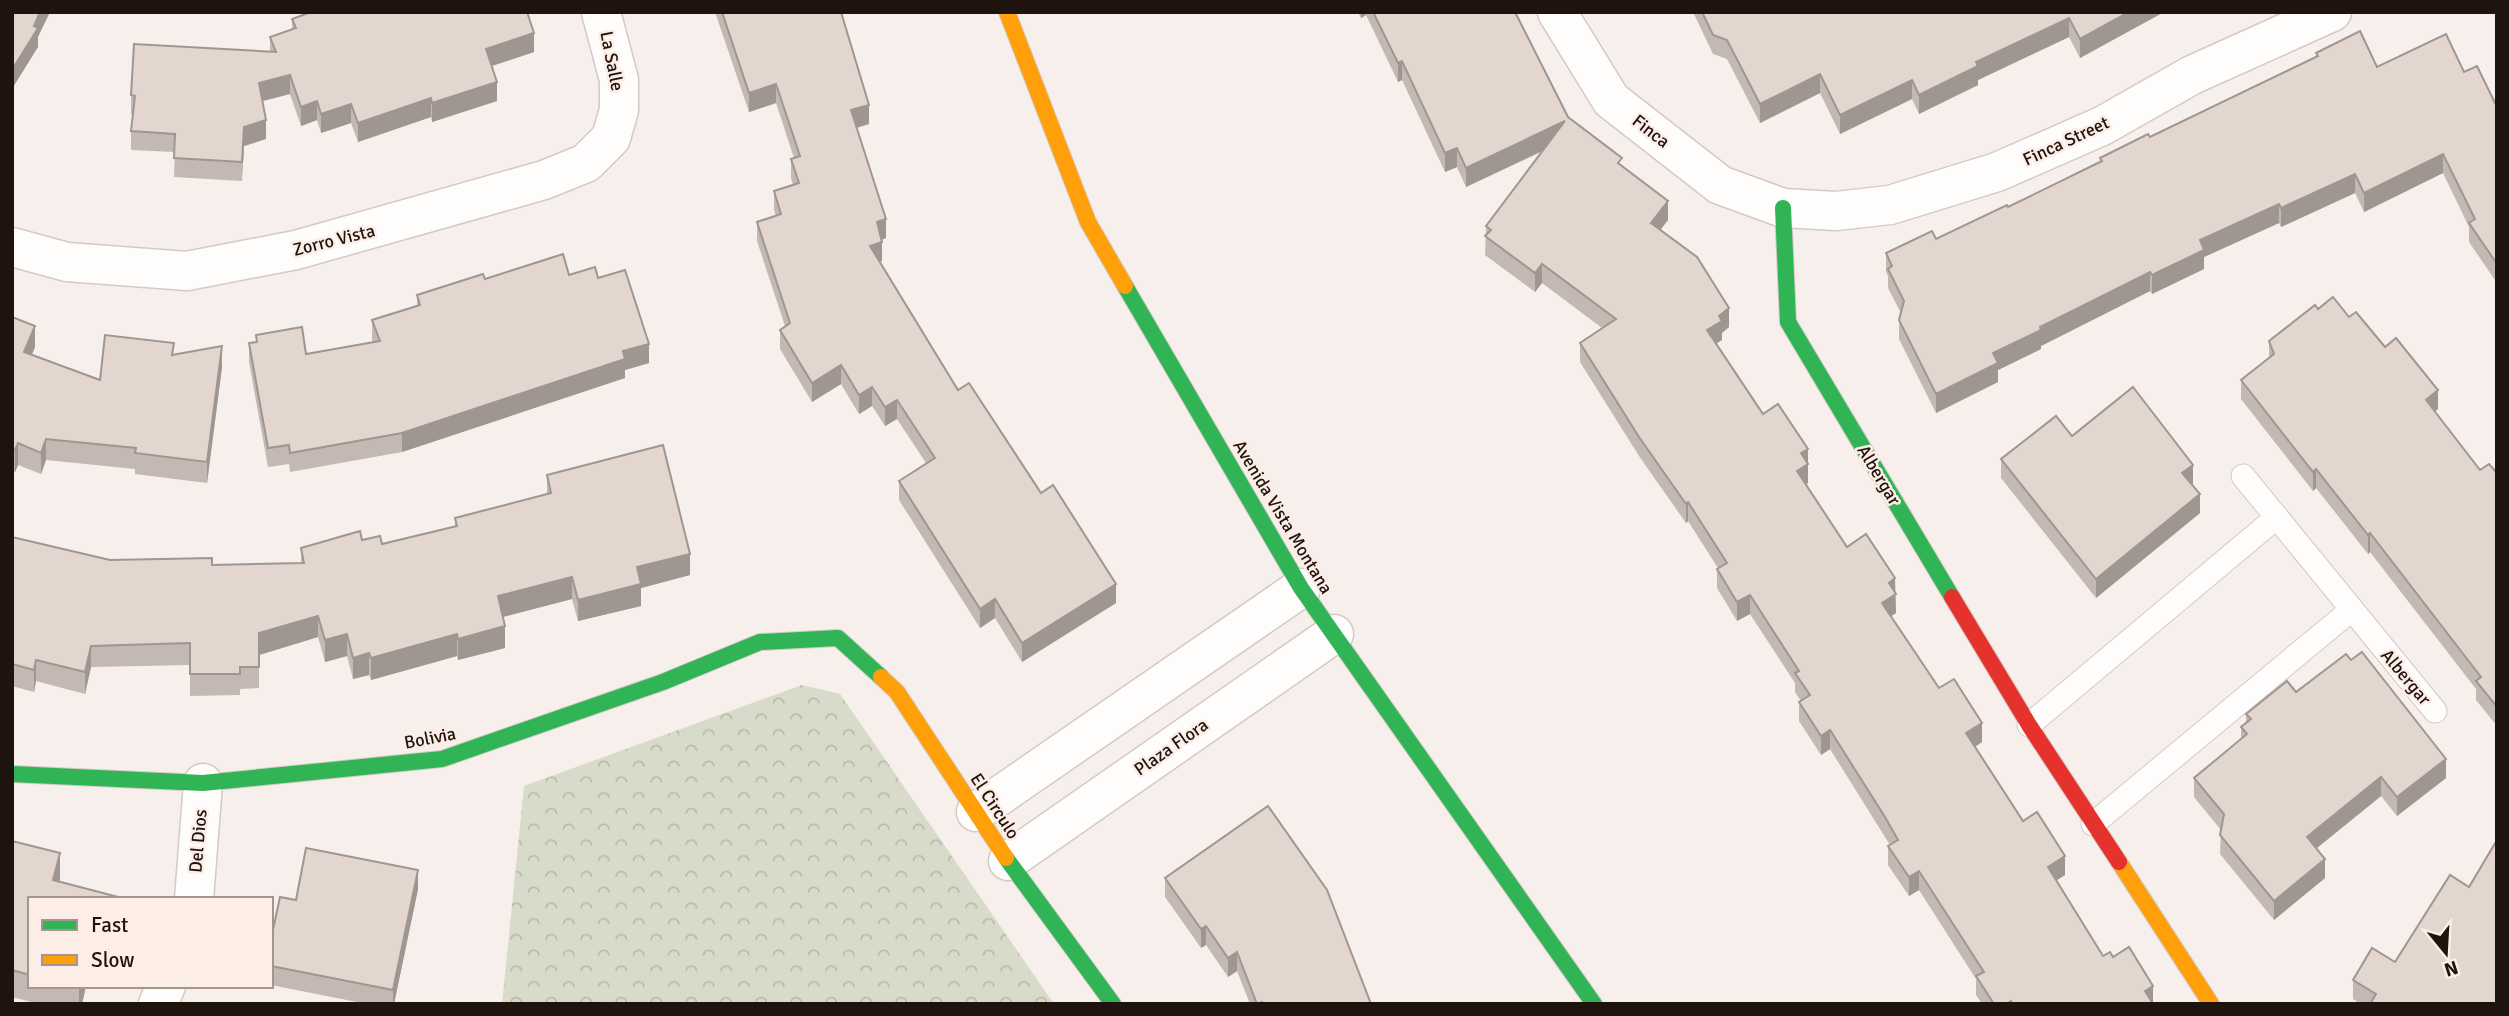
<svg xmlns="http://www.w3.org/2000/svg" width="2509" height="1016" font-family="Signika,sans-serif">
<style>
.forest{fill:url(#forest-crowns)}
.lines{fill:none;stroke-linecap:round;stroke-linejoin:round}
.lane-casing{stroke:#d4cac5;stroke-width:25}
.street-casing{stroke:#d4cac5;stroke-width:41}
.fast-casing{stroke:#d4cac5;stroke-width:18}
.slow-casing{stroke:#d4cac5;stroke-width:18}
.jam-casing{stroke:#d4cac5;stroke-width:18}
.lane{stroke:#fefdfc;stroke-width:23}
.street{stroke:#fefdfc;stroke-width:38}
.fast{stroke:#30b455;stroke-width:16}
.slow{stroke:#ff9f0a;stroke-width:16}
.jam{stroke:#e5322d;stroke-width:16}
.wall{fill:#c3b8b2}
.shaded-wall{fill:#9f9691}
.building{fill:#e3d6cf;stroke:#9f9691;stroke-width:2}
.labels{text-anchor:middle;stroke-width:5;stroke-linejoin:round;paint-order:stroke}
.street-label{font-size:18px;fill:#1f130d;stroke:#fcede6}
</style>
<defs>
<pattern id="forest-crowns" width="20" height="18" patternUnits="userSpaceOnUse" patternTransform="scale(1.75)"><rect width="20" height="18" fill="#d8dbc9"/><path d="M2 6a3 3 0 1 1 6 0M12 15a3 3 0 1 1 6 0" fill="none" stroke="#b9bbab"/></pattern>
</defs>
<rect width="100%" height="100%" fill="#f7efeb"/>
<path class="forest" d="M802,685L840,694L1054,1004H502L524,786Z"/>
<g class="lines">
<g class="lane-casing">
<g id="lane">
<path d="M2243,476L2435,711"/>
<path d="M2029,725L2277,517"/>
<path d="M2093,824L2350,611"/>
</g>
</g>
<g class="street-casing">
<g id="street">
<path d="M1557,12L1611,100L1720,185L1783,208L1836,211L1890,205L1997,172L2102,126L2192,75L2332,12"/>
<path d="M12,247L67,262L187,271L296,250L544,180L586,163L611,138L619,110V80L601,12"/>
<path d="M976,812L1301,588"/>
<path d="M1008,861L1334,634"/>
<path d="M194,899L203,783"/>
<path d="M158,1004L166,986"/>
</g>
</g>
<g class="fast-casing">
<g id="fast">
<path d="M1783,208L1788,322L1952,597"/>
<path d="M1125,286L1301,588L1594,1004"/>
<path d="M12,774L203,783L442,759L663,682L760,642L838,638L881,677"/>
<path d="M1006,858L1113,1004"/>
</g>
</g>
<g class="slow-casing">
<g id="slow">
<path d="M1007,12L1088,222L1125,286"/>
<path d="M881,677L897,692L1006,858"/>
<path d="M2119,862L2211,1004"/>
</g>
</g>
<g class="jam-casing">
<path id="jam" d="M1952,597L2029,725L2119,862"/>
</g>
<use href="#lane" class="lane"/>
<use href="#street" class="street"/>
<use href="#fast" class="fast"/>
<use href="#slow" class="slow"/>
<use href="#jam" class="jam"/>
</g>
<g class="wall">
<path d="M715,12H841L869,124L857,128L886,238L882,240V261H880L958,390L1041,493L1116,603L1022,662L995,618L980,628L899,500V481L926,463L897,419L885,426L872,406L859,414L841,384L812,402L780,349V330L785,326L757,241V222L776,216L774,210V191L793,185L791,178V159L794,158L776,103L749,112Z"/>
<path d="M1358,12H1515L1568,117L1622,166L1668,220L1660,230L1729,327L1722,333V340L1716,344L1763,414L1808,449V483L1806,484L1847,547L1895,592L1896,613L1891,616L1939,688L1982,742L1975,747L2023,821L2065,875L2056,880L2103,956L2113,957L2153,1004H1982L1976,995V979L1919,890L1909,896L1888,865V846L1890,845L1830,749L1821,755L1799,721V702L1801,701L1795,692V683L1750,614L1737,621L1717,588V569L1718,568L1688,521L1686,523L1639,456L1580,362V343L1602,328L1542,283L1535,292L1485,255L1486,226L1543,151L1466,187L1457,167L1445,172L1402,80L1398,82L1366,15L1361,18Z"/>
<path d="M1693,12H2164L2080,58L2069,37L1978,80V85L1919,114L1912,99L1840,134L1820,93L1760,123L1727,59L1713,54Z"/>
<path d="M292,19L534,52L491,66L497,101L432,122L431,117L358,142L351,123L321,133L317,120L301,126L290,94L262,101L266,139L244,146L242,181L174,177L175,152L131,150V131L133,114H131V95L270,52V37L292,30Z"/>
<path d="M2316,53L2377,67L2464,72L2497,107V283L2469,242V227L2443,173L2364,212L2355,193L2281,227L2279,223L2204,257V269L2152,294L2150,291L2041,346V349L1998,370V382L1936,413L1899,339V320L1901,313L1888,288V276L1886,272V253L1936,239L2008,207L2100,162V158L2150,137L2316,57Z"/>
<path d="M569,275L598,278L649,363L625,370V378L402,452L290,472L289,464L268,467L249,362V343L256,342V335L306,354L373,342L372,339V320L417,306V295L485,279Z"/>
<path d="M2318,309L2349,317L2385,347L2438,409L2435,411L2480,470L2497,473V726L2476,700V689L2370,552L2368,554L2316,488L2313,491L2241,399V380L2269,358V341Z"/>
<path d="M12,317L35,347L32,354L100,380L174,355L222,367L207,483L135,474V469L46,460L41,474L18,465L15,472L12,470Z"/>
<path d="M2072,436L2193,484L2192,485L2200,513L2096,598L2001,478V459Z"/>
<path d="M547,475L690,575L641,588V606L578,621L572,599L503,617L505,648L458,660L457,656L371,680L369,675L353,679L347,656L325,662L318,637L259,655V688L240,689V695L190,696V665L91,667L85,694L36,681L34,692L12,686V537L110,560L212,565L301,563V548L362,540L382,544L455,526V518L547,494Z"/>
<path d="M2296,692L2446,778L2397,816L2381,796L2317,848L2325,878L2274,920L2220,854L2221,830L2194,797V778L2241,739V727L2246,723V714Z"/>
<path d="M12,841L60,879L30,899V986H86L82,1004H39L12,997Z"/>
<path d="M1165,878L1371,1004H1250L1237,971L1228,977L1206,945L1201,948L1165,897Z"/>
<path d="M418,889L394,1004H367L271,985V939L296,900Z"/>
<path d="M2353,980L2497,1004H2360L2353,999Z"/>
</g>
<g class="shaded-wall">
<path d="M40,12H50L38,37V47L12,89V70Z"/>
<path d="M1361,12H1366V15L1361,18Z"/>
<path d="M2129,12H2164L2080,58V39Z"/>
<path d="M2069,18V37L1978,80V85L1919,114V95L1976,62Z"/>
<path d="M534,33V52L486,68V49Z"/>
<path d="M1402,61V80L1398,82V63Z"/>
<path d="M1820,74V93L1760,123V104Z"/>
<path d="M290,75V94L259,102V83Z"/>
<path d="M1912,80V99L1840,134V115Z"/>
<path d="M497,82V101L432,122V103Z"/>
<path d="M776,84V103L749,112V93Z"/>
<path d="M431,98V117L358,142V123Z"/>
<path d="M317,101V120L301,126V107Z"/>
<path d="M351,104V123L321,133V114Z"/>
<path d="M869,105V124L851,129V110Z"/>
<path d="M266,120V139L244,146L242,181L244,127Z"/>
<path d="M1565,121V140L1466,187V168Z"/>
<path d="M1457,148V167L1445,172V153Z"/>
<path d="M2443,154V173L2364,212V193Z"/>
<path d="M2355,174V193L2281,227V208Z"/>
<path d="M1668,201V220L1651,242V223Z"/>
<path d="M2279,204V223L2204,257V269L2152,294V275L2200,240Z"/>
<path d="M886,219V238L877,241V222Z"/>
<path d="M882,242V261L870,265V246Z"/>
<path d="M1542,264V283L1535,292V273Z"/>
<path d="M2150,272V291L2041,346V349L1998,370V382L1936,413V394L1993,353L2040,327Z"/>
<path d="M1729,308V327L1722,333V340L1707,349V330L1719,316Z"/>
<path d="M35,326V347L24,373V352Z"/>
<path d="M649,344V363L625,370V378L402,452V433L623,351Z"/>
<path d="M222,346V367L207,483V462Z"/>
<path d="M841,365V384L812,402V383Z"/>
<path d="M872,387V406L859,414V395Z"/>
<path d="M2438,390V409L2426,419V400Z"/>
<path d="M897,400V419L885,426V407Z"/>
<path d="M46,439V460L41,474V453Z"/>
<path d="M18,443V465L15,472V450Z"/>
<path d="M1808,449V483L1797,490V471L1801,453Z"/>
<path d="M2193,465V484L2182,492V473Z"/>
<path d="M2316,469V488L2313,491V472Z"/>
<path d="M2200,494V513L2096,598V579Z"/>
<path d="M1688,502V521L1686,523V504Z"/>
<path d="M2370,533V552L2368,554V535Z"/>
<path d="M690,554V575L641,588V606L578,621V600L637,567Z"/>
<path d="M572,577V599L498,618V596Z"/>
<path d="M1895,578L1896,613L1882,622V603L1889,583Z"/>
<path d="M1116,584V603L1022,662V643Z"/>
<path d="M1750,595V614L1737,621V602Z"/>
<path d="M995,599V618L980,628V609Z"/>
<path d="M318,616V637L259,655V633Z"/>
<path d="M505,626V648L458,660V639Z"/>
<path d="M347,634V656L325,662V640Z"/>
<path d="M457,634V656L371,680V658Z"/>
<path d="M91,646V667L85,694V672Z"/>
<path d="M369,653V675L353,679V658Z"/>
<path d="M36,660V681L34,692V670Z"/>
<path d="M1982,723V742L1966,752V733Z"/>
<path d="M1830,730V749L1821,755V736Z"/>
<path d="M2446,759V778L2397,816V797Z"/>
<path d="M2381,777V796L2307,856V837Z"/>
<path d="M60,853V879L55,899L53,880Z"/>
<path d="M2065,856V875L2048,886V867Z"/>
<path d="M2325,859V878L2274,920V901Z"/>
<path d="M418,870V889L394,1004H393V990Z"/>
<path d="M1919,871V890L1909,896V877Z"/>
<path d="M1206,926V945L1201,948V929Z"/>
<path d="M1237,952V971L1228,977V958Z"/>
<path d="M79,986H86L82,1004H79Z"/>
<path d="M2153,986V1004L2145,991Z"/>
</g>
<g class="building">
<path d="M12,12H40L34,26L38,28L12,70Z"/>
<path d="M311,12H527L534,33L486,49L497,82L432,103L431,98L358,123L351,104L321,114L317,101L301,107L290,75L259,83L266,120L244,127L242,162L174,158L175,134L131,131L135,96L131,95L134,44L276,52L270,37L296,28L292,19Z"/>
<path d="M722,12H841L869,105L851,110L886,219L877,222L882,242L870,246L958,390L969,383L1041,493L1053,485L1116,584L1022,643L995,599L980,609L899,481L935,458L897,400L885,407L872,387L859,395L841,365L812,383L780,330L790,323L757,222L781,214L774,191L799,183L791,159L800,156L776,84L749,93Z"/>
<path d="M1373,12H1515L1568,117L1622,158L1618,163L1668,201L1651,223L1697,257L1729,308L1719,316L1722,321L1707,330L1763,414L1778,404L1808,449L1801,453L1808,464L1797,471L1847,547L1866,534L1895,578L1889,583L1896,594L1882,603L1939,688L1954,679L1982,723L1966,733L2023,821L2037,812L2065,856L2048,867L2103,956L2110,952L2113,957L2129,947L2153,986L2145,991L2153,1004H2012L2011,1001L2007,1004H1994L1976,976L1984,972L1919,871L1909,877L1888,846L1898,840L1885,817L1830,730L1821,736L1799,702L1810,695L1795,673L1799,671L1750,595L1737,602L1717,569L1727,563L1688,502L1686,504L1639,437L1580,343L1616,319L1542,264L1535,273L1485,236L1491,230L1486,226L1565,121L1466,168L1457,148L1445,153L1402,61L1398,63Z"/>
<path d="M1702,12H2129L2080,39L2069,18L1976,62L1978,66L1919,95L1912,80L1840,115L1820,74L1760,104L1727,40L1713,35Z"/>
<path d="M2360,31L2377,67L2446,34L2464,72L2477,66L2497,107V264L2469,223L2475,219L2443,154L2364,193L2355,174L2281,208L2279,204L2200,240L2204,250L2152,275L2150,272L2040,327L2041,330L1993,353L1998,363L1936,394L1899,320L1904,301L1888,269L1892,266L1886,253L1932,231L1936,239L2007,205L2008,207L2102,161L2100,158L2148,134L2150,137L2318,56L2316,53Z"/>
<path d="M563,254L569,275L595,267L598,278L625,270L649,344L623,351L625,359L402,433L290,453L289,445L268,448L249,343L257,342L256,335L302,327L306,354L380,341L372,320L420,305L417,295L483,274L485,279Z"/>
<path d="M2333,297L2349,317L2356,312L2385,347L2396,338L2438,390L2426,400L2480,470L2489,464L2497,473V707L2476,681L2481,677L2370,533L2368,535L2316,469L2313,472L2241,380L2274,354L2269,341L2315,305L2318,309Z"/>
<path d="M12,317L35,326L24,352L100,380L105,335L174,343L172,355L222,346L207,462L135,453L136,448L46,439L41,453L18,443L15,450L12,449Z"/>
<path d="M2133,387L2193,465L2182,473L2200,494L2096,579L2001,459L2056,416L2072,436Z"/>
<path d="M663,445L690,554L637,567L641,584L578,600L572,577L498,596L505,626L458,639L457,634L371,658L369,653L353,658L347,634L325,640L318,616L259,633V667H240V674H190V643L91,646L85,672L36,660L34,670L12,664V537L110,560L212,558V565L304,563L301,548L360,531L362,540L380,536L382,544L457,526L455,518L551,493L547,475Z"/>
<path d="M2362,652L2446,759L2397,797L2381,777L2307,837L2325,859L2274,901L2220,835L2224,814L2194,778L2247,734L2241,727L2251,719L2246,714L2287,681L2296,692L2346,654L2351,660Z"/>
<path d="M1268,806L1327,890L1371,1004H1263L1262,1002L1257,1004L1237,952L1228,958L1206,926L1201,929L1165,878Z"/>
<path d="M2497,840V1004H2370L2376,994L2353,980L2372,948L2395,962L2450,875L2469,887Z"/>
<path d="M12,841L60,853L53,880L126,899H30V975L12,970Z"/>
<path d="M306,848L418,870L393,990L271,966V939L280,897L296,900Z"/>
</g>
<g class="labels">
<g class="street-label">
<text transform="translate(612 61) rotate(79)" y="6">La Salle</text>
<text transform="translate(1651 131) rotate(38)" y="6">Finca</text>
<text transform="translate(2066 141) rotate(-25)" y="6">Finca Street</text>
<text transform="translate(334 240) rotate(-14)" y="6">Zorro Vista</text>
<text transform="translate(1879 475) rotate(59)" y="6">Albergar</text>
<text transform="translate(1283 517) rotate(59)" y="6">Avenida Vista Montana</text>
<text transform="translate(2406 677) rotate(50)" y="6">Albergar</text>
<text transform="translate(430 738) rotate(-11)" y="6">Bolivia</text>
<text transform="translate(1171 747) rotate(-35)" y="6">Plaza Flora</text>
<text transform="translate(995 806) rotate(57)" y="6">El Circulo</text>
<text transform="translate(198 841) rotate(-85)" y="6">Del Dios</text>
</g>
</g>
<rect width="2509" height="1016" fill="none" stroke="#1f130d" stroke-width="28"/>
<rect x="28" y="897" width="245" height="91" fill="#fcede6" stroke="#a4968f" stroke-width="2"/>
<rect x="42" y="920" width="35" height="10" fill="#30b455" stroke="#a4968f" stroke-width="2"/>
<text x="91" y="932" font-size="21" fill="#1f130d">Fast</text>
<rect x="42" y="955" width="35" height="10" fill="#ff9f0a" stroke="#a4968f" stroke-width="2"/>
<text x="91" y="967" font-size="21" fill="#1f130d">Slow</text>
<g transform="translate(2446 953) rotate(162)" stroke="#fcede6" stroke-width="5" paint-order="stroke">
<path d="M0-5L12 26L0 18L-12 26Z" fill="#1f130d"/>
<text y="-10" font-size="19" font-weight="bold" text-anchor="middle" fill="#1f130d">N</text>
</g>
</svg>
